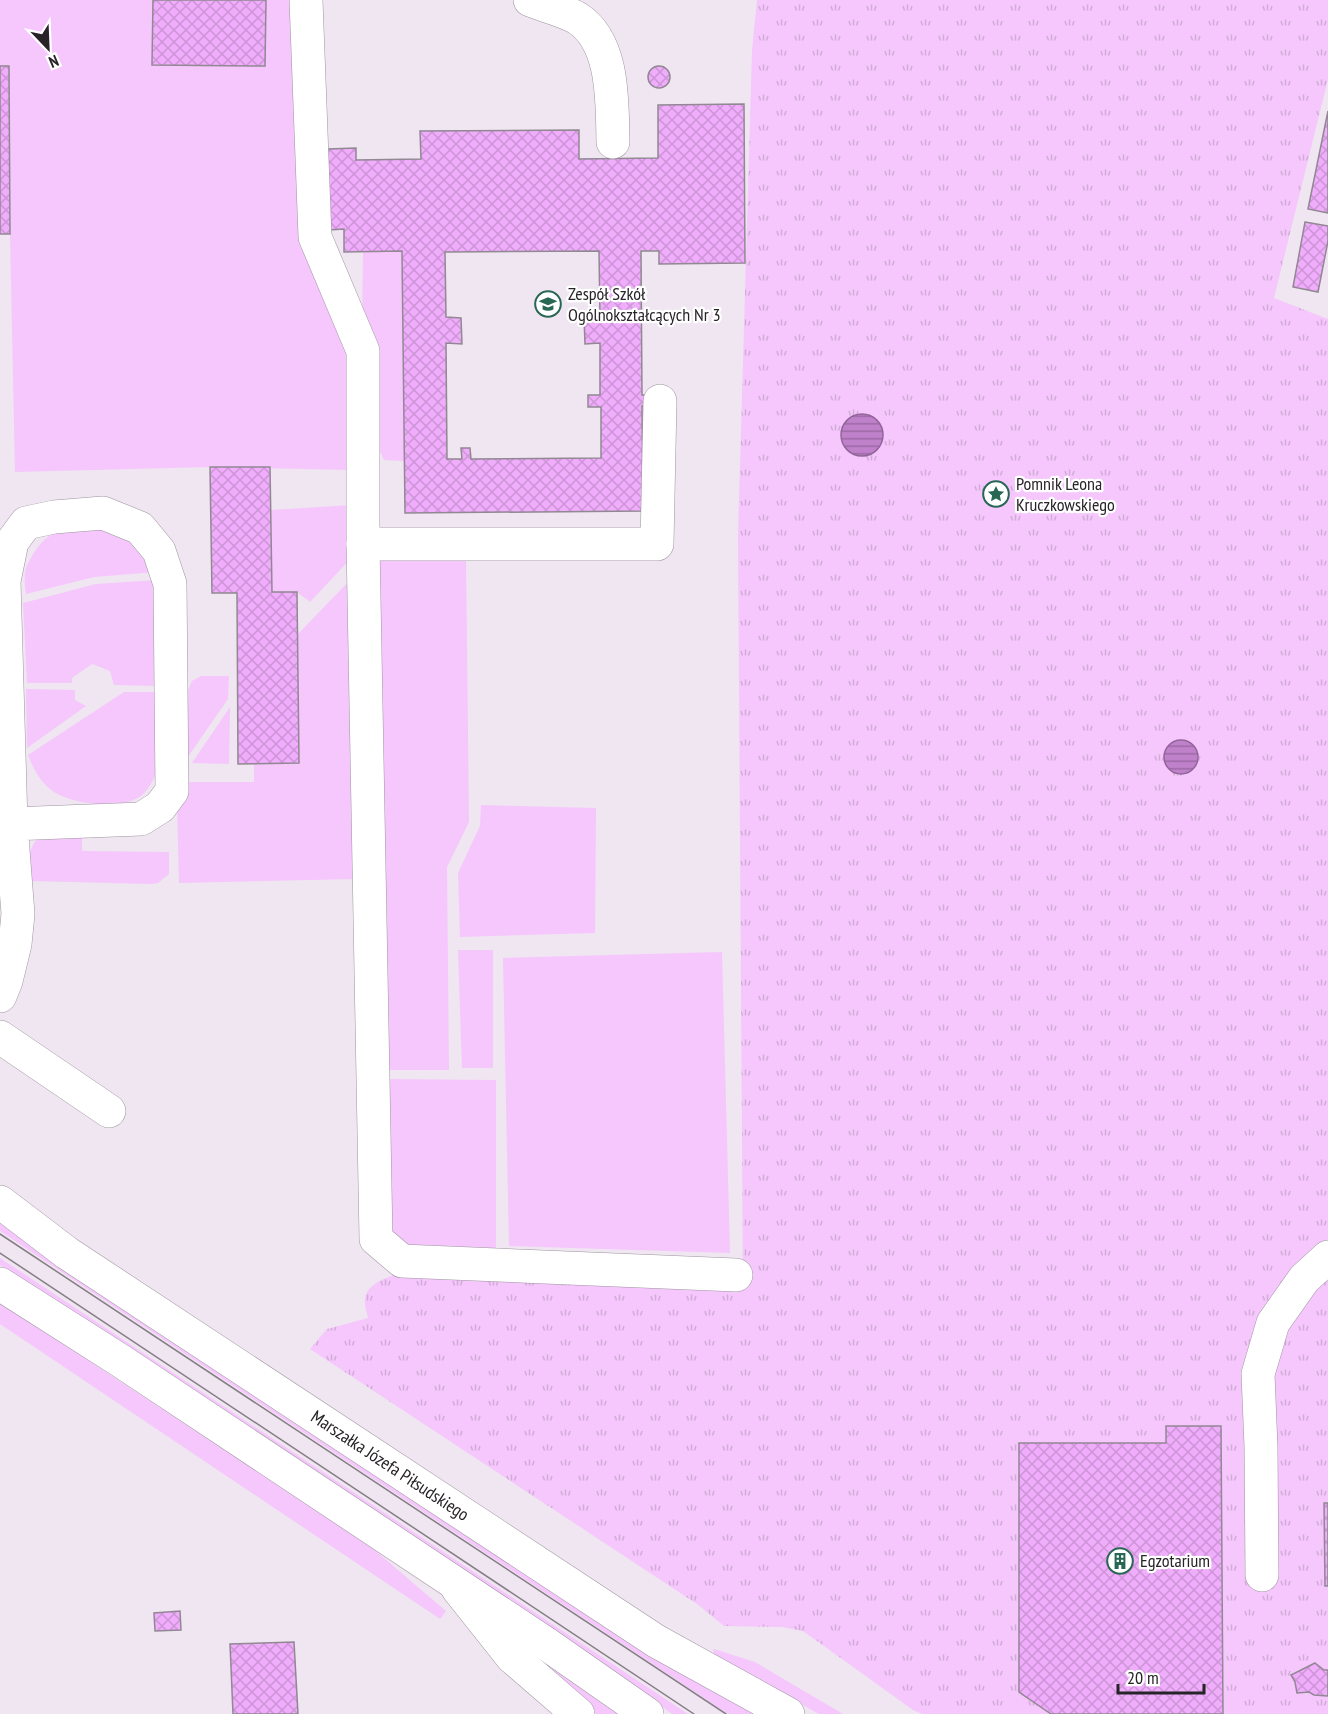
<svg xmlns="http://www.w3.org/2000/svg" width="1328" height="1714" font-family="'PT Sans Narrow',sans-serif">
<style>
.grass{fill:#f5c7fc}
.park{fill:url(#park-tufts)}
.water{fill:url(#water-rules);stroke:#92659a;stroke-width:1.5}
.building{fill:url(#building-cross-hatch);stroke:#918893;stroke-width:1.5;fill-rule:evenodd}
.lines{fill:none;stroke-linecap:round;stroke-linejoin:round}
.minor-casing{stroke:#9d949f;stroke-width:34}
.major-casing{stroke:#9d949f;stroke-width:34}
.minor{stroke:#fff;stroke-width:33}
.major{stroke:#fff;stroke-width:33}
.tram{stroke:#857e85;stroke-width:1.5}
.labels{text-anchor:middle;stroke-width:4.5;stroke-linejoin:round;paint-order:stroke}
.poi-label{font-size:18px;fill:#272327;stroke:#fff;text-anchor:start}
.street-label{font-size:18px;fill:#272327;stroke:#fff}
</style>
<defs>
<pattern id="park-tufts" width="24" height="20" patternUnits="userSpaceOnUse" patternTransform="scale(1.5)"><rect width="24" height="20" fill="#f5c7fc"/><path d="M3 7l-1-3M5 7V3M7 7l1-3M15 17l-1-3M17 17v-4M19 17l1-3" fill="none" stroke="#d2abd8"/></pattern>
<pattern id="water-rules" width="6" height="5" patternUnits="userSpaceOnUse" patternTransform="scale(1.5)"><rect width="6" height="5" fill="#c081cb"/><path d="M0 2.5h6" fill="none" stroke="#9c69a5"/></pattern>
<pattern id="building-cross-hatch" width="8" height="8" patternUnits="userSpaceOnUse" patternTransform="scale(1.5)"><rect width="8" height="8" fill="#efadfb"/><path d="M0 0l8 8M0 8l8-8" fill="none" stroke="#cd95d7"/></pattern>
</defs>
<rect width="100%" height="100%" fill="#f0e6f1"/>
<g class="grass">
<path d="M0,0H153L152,65L264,66L266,0H297L348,351L351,470L210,467L15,472L10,234L9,66H0Z"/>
<path d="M402,251L404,461L384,460L378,447L362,336L363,252Z"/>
<path d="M352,505L354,555L310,602L297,592H272L271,510Z"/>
<path d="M68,527L123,530L156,572L94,577L26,594C25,588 24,581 25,574C25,568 29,562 32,556C42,539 50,534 68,527Z"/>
<path d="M378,558H466L469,822L447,867L449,1070H385Z"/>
<path d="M353,577L355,879L179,883L177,805L184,782H254V764L299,763L298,634Z"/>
<path d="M158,580V686L114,685L110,671L92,664L72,678V683H27L23,603L96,584Z"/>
<path d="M201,676H229L228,699L185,761V697L192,681Z"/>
<path d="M26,689L75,690V700L86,706L27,748Z"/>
<path d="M124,692H159L155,776C152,782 148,790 142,795C123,811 69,805 50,789C39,780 33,768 28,755Z"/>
<path d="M230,707L229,764L192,763Z"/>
<path d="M481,805L596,808L595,933L460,937L458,873L480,826Z"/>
<path d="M82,829V851L169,852V874L158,883L152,884L29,881V853L34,843L39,837Z"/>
<path d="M458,950H493V1068H462Z"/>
<path d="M722,952L730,1253L509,1246L503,958Z"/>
<path d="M383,1079L496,1080V1250L410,1246L399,1240L389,1225Z"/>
<path d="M0,1222L60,1267L641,1651L758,1714H728L0,1231Z"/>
<path d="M0,1258L688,1714H672L620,1675L0,1265Z"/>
<path d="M0,1302L371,1547L446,1611L440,1619L0,1324Z"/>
<path d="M525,1647L619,1714H595L564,1693Z"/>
<path d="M714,1649L755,1662L843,1714H819L715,1656L713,1650Z"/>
</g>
<path class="park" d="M757,0H1328V79L1274,298L1328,319V1714H922L913,1710L803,1631L782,1627L724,1626L697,1604L310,1349L327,1329L368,1318C367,1313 365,1308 365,1303C363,1282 392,1276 408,1271L743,1290L738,535L752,51Z"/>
<g class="water">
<circle cx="862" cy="435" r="21"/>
<circle cx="1181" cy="757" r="17"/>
</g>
<g class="building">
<path d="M153,0H266L265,66L152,65Z"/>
<circle cx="659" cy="77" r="11"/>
<path d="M0,66H9L10,234H0Z"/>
<path d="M744,104L745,263L659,264V251H641L642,395H651V406H642L643,511L405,513L402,251L344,252V229L329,230L328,149L356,148V160L421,159L420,131L579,130V159L658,158V105ZM599,251L600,317H584L585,344L600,343V395H588V407H601V458L471,459L470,448H461L462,459H447L446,343L462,344L461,318L446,317L445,252Z"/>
<path d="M1328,111V213L1308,209Z"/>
<path d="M1305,222L1328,226V241L1318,292L1293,287Z"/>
<path d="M210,467H270L272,592H297L299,763L238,764L237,593H212Z"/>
<path d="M1166,1426H1221L1223,1714H1051L1019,1692V1443H1166Z"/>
<path d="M1324,1503H1328V1586H1325Z"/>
<path d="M180,1611L181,1630L155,1631L154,1613Z"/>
<path d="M294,1642L298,1714H233L230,1644Z"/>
<path d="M1315,1663L1324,1670H1328V1696L1314,1695L1309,1692L1297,1693L1295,1682L1291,1675Z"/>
</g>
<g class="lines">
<g class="minor-casing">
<g id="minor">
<path d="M306,0L315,237L363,351V544L376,1239L402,1261L736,1275"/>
<path d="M530,0C545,6 563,10 577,18C615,42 612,104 613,142"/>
<path d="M363,544H657L660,401"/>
<path d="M0,996L6,981L15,944L18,914L11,824L4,581L12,542L26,523L54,517L103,513L140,528L159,551L170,584L172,791L160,807L141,819L11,824"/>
<path d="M0,1037L109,1111"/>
<path d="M1262,1575L1261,1447L1258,1374L1273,1323L1304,1279L1328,1257"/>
<path d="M458,1589L512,1657L578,1714"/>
</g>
</g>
<g class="major-casing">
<g id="major">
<path id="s1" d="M0,1202L67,1253L656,1641L788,1714"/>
<path d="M0,1284L121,1361L548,1645L647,1714"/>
</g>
</g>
<use href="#minor" class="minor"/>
<use href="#major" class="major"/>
<g class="tram">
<path d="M0,1234L726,1714"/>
<path d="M0,1253L694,1714"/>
</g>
</g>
<defs>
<g id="school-ring" transform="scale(1.35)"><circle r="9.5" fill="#fff" stroke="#276754" stroke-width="1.5"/><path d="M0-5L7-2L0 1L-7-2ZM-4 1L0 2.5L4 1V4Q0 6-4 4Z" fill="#276754"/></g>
<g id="sight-ring" transform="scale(1.35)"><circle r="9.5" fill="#fff" stroke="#276754" stroke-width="1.5"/><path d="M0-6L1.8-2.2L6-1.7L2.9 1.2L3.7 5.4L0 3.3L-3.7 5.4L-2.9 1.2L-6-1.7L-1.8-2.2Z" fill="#276754"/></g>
<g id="building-ring" transform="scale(1.35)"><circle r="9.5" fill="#fff" stroke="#276754" stroke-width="1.5"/><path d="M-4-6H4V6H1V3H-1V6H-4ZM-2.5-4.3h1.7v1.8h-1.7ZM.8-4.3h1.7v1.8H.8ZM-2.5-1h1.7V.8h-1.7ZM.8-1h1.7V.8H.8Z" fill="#276754"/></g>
</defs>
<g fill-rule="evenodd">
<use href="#school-ring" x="548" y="304"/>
<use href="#sight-ring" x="996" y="494"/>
<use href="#building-ring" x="1120" y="1561"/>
</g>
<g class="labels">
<g class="poi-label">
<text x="568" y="300">Zespół Szkół<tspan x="568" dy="21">Ogólnokształcących Nr 3</tspan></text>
<text x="1016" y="490">Pomnik Leona<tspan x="1016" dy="21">Kruczkowskiego</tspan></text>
<text x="1140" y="1567">Egzotarium</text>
</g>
<g class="street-label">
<text dy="6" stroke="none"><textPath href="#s1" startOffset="471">Marszałka Józefa Piłsudskiego</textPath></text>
</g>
</g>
<g transform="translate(48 48) rotate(157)" stroke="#ffffff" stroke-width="4.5" paint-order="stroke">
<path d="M0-4.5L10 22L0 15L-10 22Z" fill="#272327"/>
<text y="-9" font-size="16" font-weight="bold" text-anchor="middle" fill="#272327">N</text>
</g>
<path d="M1118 1684v9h86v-9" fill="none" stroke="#272327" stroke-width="3"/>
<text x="1127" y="1684" font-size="18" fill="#272327" stroke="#ffffff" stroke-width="4.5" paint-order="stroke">20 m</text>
</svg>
